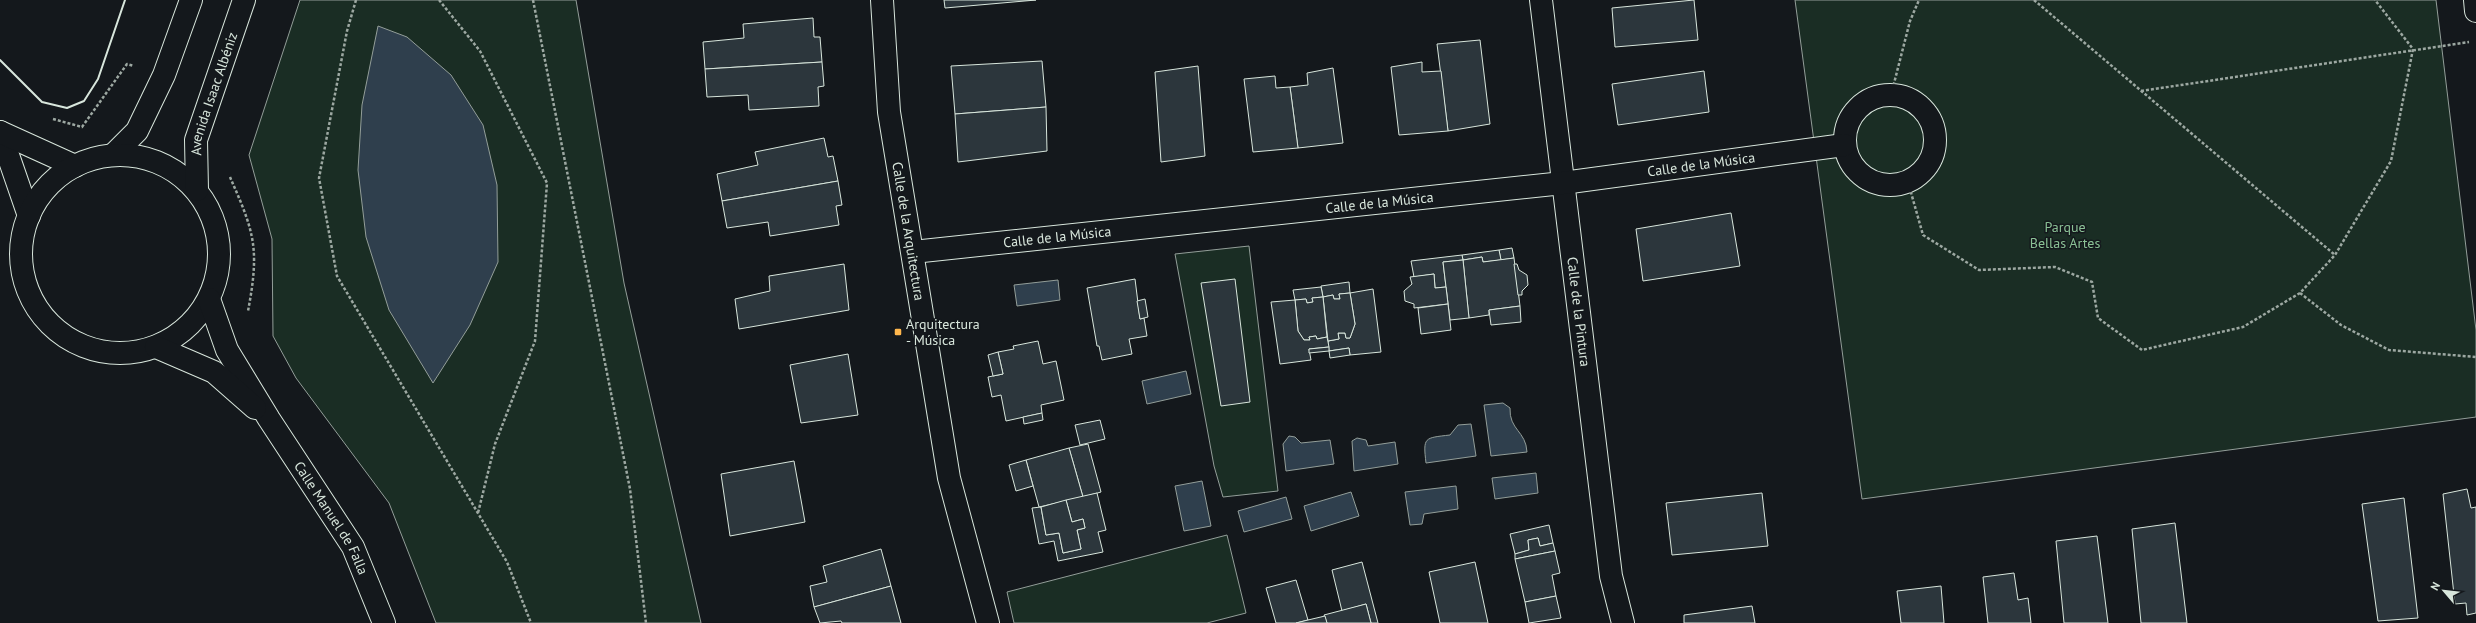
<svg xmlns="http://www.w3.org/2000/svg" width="2476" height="623" font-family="'PT Sans',sans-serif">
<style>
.green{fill:#1a2d24;stroke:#939e99}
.water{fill:#2f3f4d;stroke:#939e99}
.building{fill:#2c363c;stroke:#d8e6dc}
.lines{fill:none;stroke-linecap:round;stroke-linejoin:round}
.minor-casing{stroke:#d8e6dc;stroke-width:24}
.path{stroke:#9da8a2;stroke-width:2.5;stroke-dasharray:3 2;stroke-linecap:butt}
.minor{stroke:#14181c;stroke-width:22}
.wall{stroke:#d8e6dc;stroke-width:2}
.poi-dot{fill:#ffb74d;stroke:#14181c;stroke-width:1.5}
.labels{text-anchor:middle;stroke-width:3;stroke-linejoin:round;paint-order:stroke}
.street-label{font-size:14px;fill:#d8e6dc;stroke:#14181c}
.park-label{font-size:14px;fill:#8ac095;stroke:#14181c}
.poi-label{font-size:14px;fill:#d8e6dc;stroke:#14181c;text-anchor:start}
</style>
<rect width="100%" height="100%" fill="#14181c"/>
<g class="green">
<path d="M300,0H576L624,283L701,623H436L389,503L296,378L273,336L272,239L249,155Z"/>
<path d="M1795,0H2436L2476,330V417L1862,499Z"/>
<path d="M1249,246L1278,491L1223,497L1214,466L1175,254Z"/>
<path d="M1227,535L1246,613L1207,623H1014L1007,592Z"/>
</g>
<g class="water">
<path d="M378,26L407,37L451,75L483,125L497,185L498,262L470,325L433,383L389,310L366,237L358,170L362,105Z"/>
<path d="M1058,280L1060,300L1017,306L1014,285Z"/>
<path d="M1186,371L1191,394L1147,404L1142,381Z"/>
<path d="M1503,403L1510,408C1509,430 1526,431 1527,452L1491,456L1484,405Z"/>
<path d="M1471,424L1476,456L1426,463C1423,437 1424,438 1450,435L1458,425Z"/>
<path d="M1289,436L1295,437L1301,443L1330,440L1334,464L1286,471L1283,444Z"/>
<path d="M1357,438L1366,440L1368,446L1395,442L1398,464L1354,471L1352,441Z"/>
<path d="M1536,473L1538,493L1495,499L1492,478Z"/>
<path d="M1202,481L1211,526L1184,531L1175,486Z"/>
<path d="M1456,486L1458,509L1424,514L1422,524L1410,525L1405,492Z"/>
<path d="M1351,492L1359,516L1311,531L1304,506Z"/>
<path d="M1286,497L1292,519L1244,532L1238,511Z"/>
</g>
<g class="building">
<path d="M944,0H1036L945,8Z"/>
<path d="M1694,0L1698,40L1615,47L1612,8Z"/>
<path d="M813,18L814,37H820L822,62L705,69L703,42L744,38L743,24Z"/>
<path d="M1480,40L1490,124L1448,131L1437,44Z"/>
<path d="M1042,61L1046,107L955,114L951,66Z"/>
<path d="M822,62L824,86L818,87L819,106L749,110L748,95L707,97L705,69Z"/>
<path d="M1422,62V72L1441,71L1448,131L1399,135L1391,67Z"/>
<path d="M1198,66L1205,156L1161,162L1155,72Z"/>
<path d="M1333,68L1343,143L1298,148L1290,87L1308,85L1307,73Z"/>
<path d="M1704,71L1709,112L1618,125L1612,84Z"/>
<path d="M1275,76L1276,88L1290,87L1298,148L1253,152L1244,79Z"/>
<path d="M1046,107L1047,151L958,162L955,114Z"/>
<path d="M824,138L828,157L833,156L838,181L722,201L717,174L758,165L755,152Z"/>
<path d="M838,181L842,205L836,206L839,225L770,236L768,222L727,228L722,201Z"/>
<path d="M1731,213L1740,266L1643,281L1636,229Z"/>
<path d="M1512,248L1514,258L1501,260L1499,250Z"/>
<path d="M1499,250L1501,260L1483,262L1482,257L1463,260L1462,255Z"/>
<path d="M1462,255L1463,260L1443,262L1446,287L1435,288L1434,274L1414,277L1411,261Z"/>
<path d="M1482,257L1483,262L1514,258L1520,306L1489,310V315L1469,318L1463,260Z"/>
<path d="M1463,260L1469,318L1450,320L1443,262Z"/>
<path d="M844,264L849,310L739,329L735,299L770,291L769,276Z"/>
<path d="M1514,264H1517L1519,270L1527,275L1528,285L1522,291V295H1518Z"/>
<path d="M1434,274L1435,288L1446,287L1448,304L1414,308V304L1405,301L1404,291L1412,284L1410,277Z"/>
<path d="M1135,279L1140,319L1144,318L1147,336L1129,339L1132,354L1102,360L1099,346H1097L1087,288Z"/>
<path d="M1235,279L1250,402L1221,406L1201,283Z"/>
<path d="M1349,282L1350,293L1339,294L1340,299H1334L1333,295L1323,297L1321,286Z"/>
<path d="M1321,287L1323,297L1312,298L1313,302L1307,303L1306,299L1295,300L1293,290Z"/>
<path d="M1373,289L1381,352L1350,355L1349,348L1329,351L1328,341L1339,339L1338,333H1345L1346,338H1350L1355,324L1350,293Z"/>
<path d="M1350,293L1355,324L1350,338H1346L1345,333H1338L1339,339L1328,341L1323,297L1333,295L1334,299H1340L1339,294Z"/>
<path d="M1323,297L1327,337L1317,339L1316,336L1309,337L1310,340H1304L1298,331L1295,300L1306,299L1307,303L1313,302L1312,298Z"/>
<path d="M1145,299L1148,317L1140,319L1137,301Z"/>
<path d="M1295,300L1298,331L1304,340H1310L1309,337L1316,336L1317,339L1327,337L1329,347L1309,349L1311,360L1280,364L1271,302Z"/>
<path d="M1448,304L1451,330L1421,334L1418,308Z"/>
<path d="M1520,306L1521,322L1491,325L1489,310Z"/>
<path d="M1038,341L1043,364L1056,361L1064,400L1041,405L1042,413L1006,421L1001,395L992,397L988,377L1003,374L998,352L1014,349L1013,346Z"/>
<path d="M1329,347V351L1309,353V349Z"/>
<path d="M1349,348L1350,355L1330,358L1329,351Z"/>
<path d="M998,352L1003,374L993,376L988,355Z"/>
<path d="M848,354L858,415L801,423L790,365Z"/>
<path d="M1042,413L1043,420L1024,424L1023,417Z"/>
<path d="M1100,420L1105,439L1080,445L1075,425Z"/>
<path d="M1088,444L1101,492L1083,497L1069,448Z"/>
<path d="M1069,448L1083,497L1039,507L1026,460Z"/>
<path d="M1026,460L1033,486L1016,491L1009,465Z"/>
<path d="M794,461L805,522L730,536L721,474Z"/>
<path d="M2467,489L2471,508L2476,507V613L2467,615L2466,603L2455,604L2443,494Z"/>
<path d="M1097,493L1106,530L1098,532L1103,552L1058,561L1054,541L1039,544L1032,508L1041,507L1046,535L1059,533L1063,553L1081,549L1077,530L1085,528L1083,519L1072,522L1066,500Z"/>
<path d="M1762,493L1768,546L1672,555L1666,503Z"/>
<path d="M2404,498L2418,618L2378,621L2362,504Z"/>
<path d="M1066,500L1072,522L1083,519L1085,528L1077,530L1081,549L1063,553L1059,533L1046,535L1041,507Z"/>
<path d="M2175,523L2187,623H2141L2132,529Z"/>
<path d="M1549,525L1553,543L1540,546L1538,538L1528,540L1529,550L1515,554L1510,534Z"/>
<path d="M2097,536L2108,623H2064L2056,541Z"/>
<path d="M1538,538L1540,546L1553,543L1555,551L1515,559V554L1529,550L1528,540Z"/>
<path d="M881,549L891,586L814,607L810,586L827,582L823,566Z"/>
<path d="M1555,551L1560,573L1552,575L1556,596L1525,602L1515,559Z"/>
<path d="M1362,562L1378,623H1371L1366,604L1342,611L1332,570Z"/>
<path d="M1475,562L1488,623H1440L1429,572Z"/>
<path d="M2014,573L2018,600L2028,598L2031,623H1988L1983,577Z"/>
<path d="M1296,580L1308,620L1296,623H1276L1266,588Z"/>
<path d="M891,586L901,623H842L841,621L820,623L814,607Z"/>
<path d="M1941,586L1944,623H1901L1897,591Z"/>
<path d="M1556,596L1561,618L1529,623L1525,602Z"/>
<path d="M1366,604L1371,623H1327L1324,615Z"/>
<path d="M1752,606L1755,623H1684V615Z"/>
<path d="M1325,616L1327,623H1296L1308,620Z"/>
</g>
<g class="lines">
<g class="minor-casing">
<g id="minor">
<path id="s1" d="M882,0L889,112L949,478L988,623"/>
<path id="s2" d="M1541,0L1611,576L1623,623"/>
<path d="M2475,0L2476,11"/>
<circle cx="1890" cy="140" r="45"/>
<path d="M0,132L29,216"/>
<path d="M0,132L75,166"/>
<path d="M113,155L137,131L164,75L191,0"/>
<circle cx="120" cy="254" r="99"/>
<path id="s3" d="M197,190L196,140L244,0"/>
<path id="s4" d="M913,252L1563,183L1844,145"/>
<path id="s5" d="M209,299L227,350L269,419L353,547L384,623"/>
<path d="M156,347L214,372L255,408"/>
</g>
</g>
<g class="path">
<path d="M356,0L347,31L319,178L337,276L507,562L531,623"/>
<path d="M439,0L480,51L547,183L535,341L495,444L478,513"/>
<path d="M533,0L630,489L646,623"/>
<path d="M2034,0L2335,255"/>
<path d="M2141,91L2469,42"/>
<path d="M1891,95L1910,21L1919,0"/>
<path d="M53,119L82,127L127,64L134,66"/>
<path d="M230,177C239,198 250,221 253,244C256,265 252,290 248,311"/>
<path d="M1908,182L1923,235L1979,270L2055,267L2092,282L2098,318L2142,350L2243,327L2300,293L2335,255L2391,161L2413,49L2375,0"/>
<path d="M2300,293L2341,325L2389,350L2476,357"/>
</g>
<use href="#minor" class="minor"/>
<path class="wall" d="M0,60L42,102L67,108L84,101L98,79L125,0"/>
</g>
<rect class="poi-dot" x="894" y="328" width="8" height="8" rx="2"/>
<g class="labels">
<g class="street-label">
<text dy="5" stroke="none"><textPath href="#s3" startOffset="99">Avenida Isaac Albéniz</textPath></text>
<text dy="5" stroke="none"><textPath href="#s4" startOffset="793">Calle de la Música</textPath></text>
<text dy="5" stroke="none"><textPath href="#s4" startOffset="469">Calle de la Música</textPath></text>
<text dy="5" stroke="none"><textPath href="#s1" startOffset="233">Calle de la Arquitectura</textPath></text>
<text dy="5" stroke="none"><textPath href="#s4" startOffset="145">Calle de la Música</textPath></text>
<text dy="5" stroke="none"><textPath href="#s2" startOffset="314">Calle de la Pintura</textPath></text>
<text dy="5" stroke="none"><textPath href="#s5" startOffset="252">Calle Manuel de Falla</textPath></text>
</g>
<g class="park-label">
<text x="2065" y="232">Parque<tspan x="2065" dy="16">Bellas Artes</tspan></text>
</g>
<g class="poi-label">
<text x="906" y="329">Arquitectura<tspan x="906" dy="16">- Música</tspan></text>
</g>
</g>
<g transform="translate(2444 591) rotate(298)" stroke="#14181c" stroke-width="3" paint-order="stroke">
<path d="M0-3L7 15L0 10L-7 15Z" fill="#d8e6dc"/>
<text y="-6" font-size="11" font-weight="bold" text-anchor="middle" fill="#d8e6dc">N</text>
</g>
</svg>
